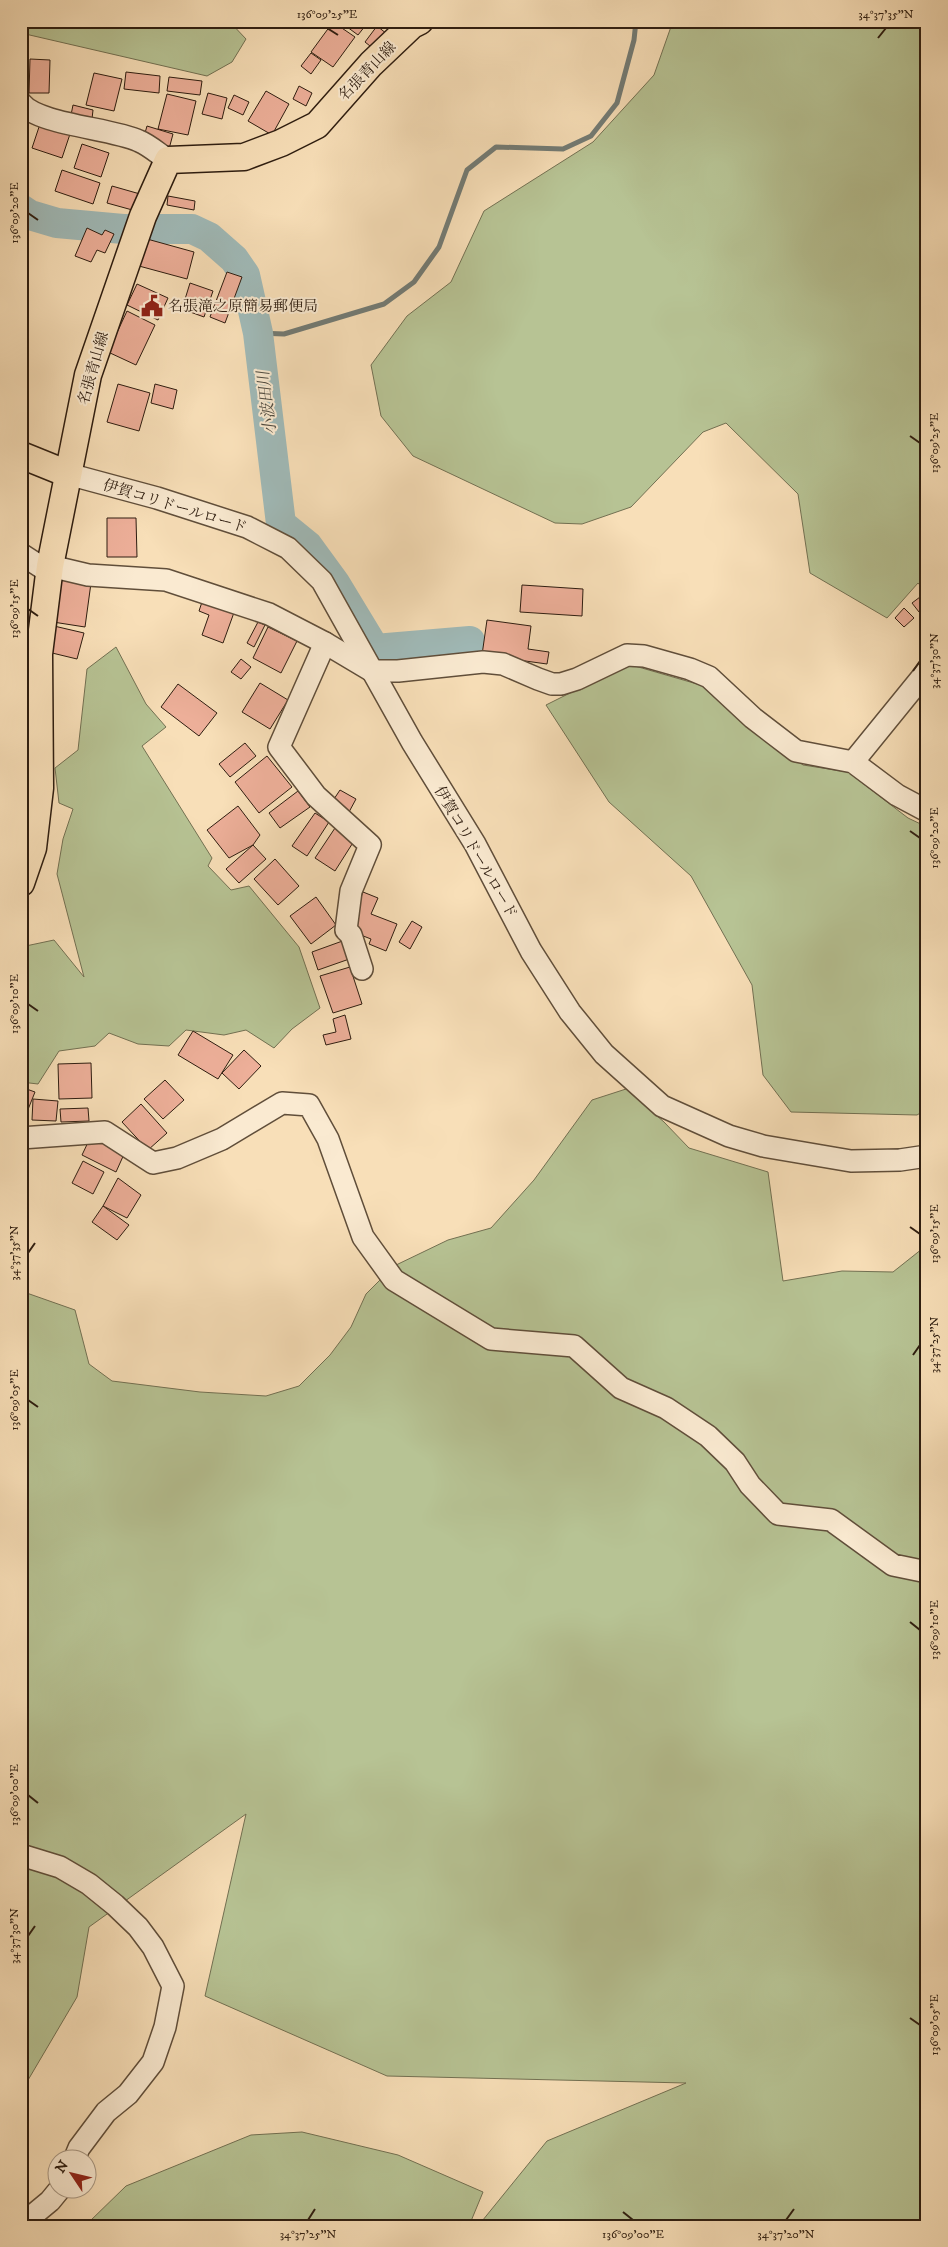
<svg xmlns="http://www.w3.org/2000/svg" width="948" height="2247" font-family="'IM FELL DW Pica','Noto Serif JP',serif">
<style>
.green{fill:#b7c394;stroke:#727052}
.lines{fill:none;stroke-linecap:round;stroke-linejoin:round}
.stream{stroke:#727b75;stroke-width:5}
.river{stroke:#a0bab8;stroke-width:30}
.building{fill:#edaf99;stroke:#2e1d10}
.minor-casing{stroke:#604e3a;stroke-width:24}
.major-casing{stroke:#2e1d10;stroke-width:29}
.minor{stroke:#faead1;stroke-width:21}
.major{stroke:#f8dfb8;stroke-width:26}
.ticks{fill:none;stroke:#2e1d10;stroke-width:2}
.labels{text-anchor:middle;stroke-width:4;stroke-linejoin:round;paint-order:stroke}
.street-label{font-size:15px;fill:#2e1d10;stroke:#faead1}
.poi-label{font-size:15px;fill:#2e1d10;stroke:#faead1;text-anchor:start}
.water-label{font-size:16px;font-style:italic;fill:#504c42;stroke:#faead1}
.neatline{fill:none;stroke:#2e1d10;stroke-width:2}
.ticks-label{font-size:12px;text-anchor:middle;fill:#2e1d10}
</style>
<rect width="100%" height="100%" fill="#f8dfb8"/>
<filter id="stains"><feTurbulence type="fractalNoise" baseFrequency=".004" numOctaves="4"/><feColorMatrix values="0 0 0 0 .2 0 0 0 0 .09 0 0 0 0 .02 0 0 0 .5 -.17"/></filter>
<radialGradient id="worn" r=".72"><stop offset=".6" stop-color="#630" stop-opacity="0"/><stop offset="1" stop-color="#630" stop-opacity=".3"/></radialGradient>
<g class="green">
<path d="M21,21H229L246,39L232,62L207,76L21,33Z"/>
<path d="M673,21H927V593L918,583L887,618L810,573L798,494L726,423L703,432L631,507L582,524L555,523L413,456L381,416L371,365L407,316L451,282L484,211L593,142L654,75Z"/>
<path d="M116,647L146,704L166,727L142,746L212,858L208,866L231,890L249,886L299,947L320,1008L292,1029L274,1048L246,1030L224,1035L186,1030L169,1046L138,1044L109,1033L95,1046L59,1051L38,1084L21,1082V947L54,940L84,977L57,874L63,839L73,809L59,803L55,768L78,750L87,669Z"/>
<path d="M628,664L704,686L803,765L848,772L908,818L927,827V1109L917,1115L791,1112L763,1075L752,985L691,876L609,802L546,705Z"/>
<path d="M626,1089L664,1122L689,1148L768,1172L783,1281L842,1271L893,1272L927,1245V2226H478L547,2141L686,2083L387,2076L205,1996L246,1814L89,1927L77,1997L21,2092V1291L75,1310L89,1364L112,1381L200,1392L266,1396L299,1386L330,1355L351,1327L366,1294L394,1266L448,1240L491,1228L534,1180L592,1100Z"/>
<path d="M302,2132L398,2155L483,2192L469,2226H74L88,2223L126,2186L251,2135Z"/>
</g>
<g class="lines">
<path class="stream" d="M258,333L284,334L384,304L414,282L439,247L467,170L496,147L563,149L591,136L617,103L634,40L636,21"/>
<path class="river" d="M21,209L30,215L57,223L123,229H192L209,237L234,259L245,275L258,333L281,524L308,546L335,583L375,649L470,641"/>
</g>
<g class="building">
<path d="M339,21H369L358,35Z"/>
<path d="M333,22L355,37L333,67L311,52Z"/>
<path d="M377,26L387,34L375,50L365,42Z"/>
<path d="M311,53L321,60L311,74L301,66Z"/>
<path d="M30,59L50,60L49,93H29Z"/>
<path d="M126,72L160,76L159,93L124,89Z"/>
<path d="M94,73L122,79L114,111L86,105Z"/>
<path d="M169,77L202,81L200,95L167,91Z"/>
<path d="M299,86L312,93L306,106L293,99Z"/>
<path d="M266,91L289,104L272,135L248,121Z"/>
<path d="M208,93L227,98L222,119L202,114Z"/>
<path d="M167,94L196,101L188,135L158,129Z"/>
<path d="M234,95L249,102L243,115L228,108Z"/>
<path d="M73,105L93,110L92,119L71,115Z"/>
<path d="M41,121L71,131L62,158L32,148Z"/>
<path d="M147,126L173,134L169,149L143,140Z"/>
<path d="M82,144L109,153L101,177L74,168Z"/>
<path d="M62,170L100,183L93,204L55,191Z"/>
<path d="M112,186L140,194L136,211L107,203Z"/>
<path d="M168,196L195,201L194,210L167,205Z"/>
<path d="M87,228L102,235L105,230L114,234L105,253L97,250L91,262L75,256Z"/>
<path d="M147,239L194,252L187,279L139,266Z"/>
<path d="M227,272L242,277L225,323L210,317Z"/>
<path d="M190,283L213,291L204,317L182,309Z"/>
<path d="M137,284L168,298L158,320L127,305Z"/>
<path d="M127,311L155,325L136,365L108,352Z"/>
<path d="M118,384L150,393L139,431L107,422Z"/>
<path d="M155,384L177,390L173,409L151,403Z"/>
<path d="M107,518H136L137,557H107Z"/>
<path d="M59,579L91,583L85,627L53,622Z"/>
<path d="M522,585L583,589L582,616L520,612Z"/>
<path d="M204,596L236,607L223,643L202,635L209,615L199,611Z"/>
<path d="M920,597L927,605L919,612L912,603Z"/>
<path d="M904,608L914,618L904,627L895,618Z"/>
<path d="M927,611V626H926L920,616Z"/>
<path d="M487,620L531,626L528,649L549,652L547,664L482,655Z"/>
<path d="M258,622L265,625L254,647L247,643Z"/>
<path d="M54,626L84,633L77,659L48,652Z"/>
<path d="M268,627L297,641L281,673L253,658Z"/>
<path d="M241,659L251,667L241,679L231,672Z"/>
<path d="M260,683L288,700L270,729L242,712Z"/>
<path d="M178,684L217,713L199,736L161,707Z"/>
<path d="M245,743L256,756L230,777L219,764Z"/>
<path d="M267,756L292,787L259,813L235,782Z"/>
<path d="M340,790L356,799L349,812L332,802Z"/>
<path d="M298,791L310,807L280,828L269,813Z"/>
<path d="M238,806L260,835L253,845L229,858L207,830Z"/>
<path d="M315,813L329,822L307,856L292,846Z"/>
<path d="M335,828L354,841L335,871L315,858Z"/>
<path d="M253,845L266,859L239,883L226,869Z"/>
<path d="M275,859L299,886L278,905L254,879Z"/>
<path d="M363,892L378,898L371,914L397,924L386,951L369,944L371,939L348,930Z"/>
<path d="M316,897L336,925L311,944L290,916Z"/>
<path d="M412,921L422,927L410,949L399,942Z"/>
<path d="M348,939L355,957L318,970L312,952Z"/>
<path d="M350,967L362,1004L333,1013L320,976Z"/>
<path d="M345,1015L351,1039L326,1045L323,1035L336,1032L333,1019Z"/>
<path d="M193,1031L233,1055L218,1079L178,1055Z"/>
<path d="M244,1050L261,1066L239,1089L222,1073Z"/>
<path d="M91,1063L92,1098L59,1099L58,1064Z"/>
<path d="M165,1080L184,1100L163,1119L144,1099Z"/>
<path d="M21,1087L35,1092L27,1112L21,1110Z"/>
<path d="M33,1099L58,1101L56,1121L32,1120Z"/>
<path d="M141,1104L167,1133L148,1150L122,1122Z"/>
<path d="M88,1108L89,1121L61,1122L60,1109Z"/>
<path d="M91,1136L125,1152L116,1172L82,1155Z"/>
<path d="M83,1161L104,1172L93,1194L72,1183Z"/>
<path d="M118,1178L141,1195L127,1218L103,1206Z"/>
<path d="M103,1206L129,1225L117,1240L92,1222Z"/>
</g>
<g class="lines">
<g class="minor-casing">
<g id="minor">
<path d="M21,103C38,125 112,128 139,141C149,145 159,154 168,160"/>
<path d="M68,474L157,498L247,527L288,548L322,581L412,742L475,844L531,951L570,1012L604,1054L662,1106L729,1136L763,1146L851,1161L900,1160L927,1156"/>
<path d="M21,554L41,567L50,566L88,575L166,580L269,614L325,643L372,671H398L483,662L503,664L538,679L552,684H561L577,679L627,655L644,656L690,669L709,677L753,718L796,751L853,762L897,795L927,811"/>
<path d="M325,643L279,747L316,796L370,845L351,891L346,930L351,935L362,969"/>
<path d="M853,762L927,671"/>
<path d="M21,1138L105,1132L153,1163L177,1158L222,1139L282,1103L309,1105L328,1139L363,1237L394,1280L491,1339L574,1346L621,1388L666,1408L708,1436L735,1462L750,1485L778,1514L831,1520L893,1565L927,1572"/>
<path d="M21,1855L60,1867L89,1884L115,1905L138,1927L153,1947L173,1986L165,2027L153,2062L128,2094L106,2112L79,2148L74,2160"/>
<path d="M21,2225L50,2201L59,2190"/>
</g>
</g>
<g class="major-casing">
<g id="major">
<path d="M21,455L68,474"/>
<path d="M21,883L33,848L40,788L39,654L50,566L88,375L143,216L168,160L244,157L281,143L317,125L371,64L412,25L420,21"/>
</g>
</g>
<use href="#minor" class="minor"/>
<use href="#major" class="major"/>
</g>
<path class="ticks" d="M327,28L338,35M878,38L886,28M28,213L38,220M910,436L920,443M28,609L38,616M913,671L920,661M910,831L920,838M28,1004L38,1011M910,1227L920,1234M28,1253L35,1243M913,1355L920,1345M28,1400L38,1407M910,1622L920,1630M28,1795L38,1803M28,1936L35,1926M910,2018L920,2025M623,2212L633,2220M308,2220L315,2209M786,2220L794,2209"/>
<defs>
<g id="civic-bare" transform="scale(1.725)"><path d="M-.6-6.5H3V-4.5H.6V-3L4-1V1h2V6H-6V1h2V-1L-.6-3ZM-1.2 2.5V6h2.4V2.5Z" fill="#8f2418" stroke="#faead1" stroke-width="2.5" paint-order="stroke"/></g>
</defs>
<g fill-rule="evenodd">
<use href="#civic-bare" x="152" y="306"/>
</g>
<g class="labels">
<g class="street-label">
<text transform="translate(367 71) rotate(-46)" y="5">名張青山線</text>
<text transform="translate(93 368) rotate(-74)" y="5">名張青山線</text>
<text transform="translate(175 506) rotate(17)" y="5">伊賀コリドールロード</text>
<text transform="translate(476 852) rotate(60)" y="5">伊賀コリドールロード</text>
</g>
<g class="poi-label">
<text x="168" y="311">名張滝之原簡易郵便局</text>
</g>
<g class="water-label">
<text transform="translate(266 403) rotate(-97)" y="6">小波田川</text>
</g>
</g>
<rect width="948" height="2247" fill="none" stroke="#f8dfb8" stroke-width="55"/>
<g transform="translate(72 2174) rotate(305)"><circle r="24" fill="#faead1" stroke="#a89884"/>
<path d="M0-4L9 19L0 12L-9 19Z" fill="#8f2418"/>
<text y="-8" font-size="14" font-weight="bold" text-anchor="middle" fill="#2e1d10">N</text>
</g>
<rect x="28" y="28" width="892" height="2192" class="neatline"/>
<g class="ticks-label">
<text x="327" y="18">136°09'25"E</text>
<text x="886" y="18">34°37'35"N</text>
<text transform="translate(14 213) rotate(-90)" y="4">136°09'20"E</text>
<text transform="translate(934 443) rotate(-90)" y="4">136°09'25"E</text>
<text transform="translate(14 609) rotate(-90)" y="4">136°09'15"E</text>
<text transform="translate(934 661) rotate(-90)" y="4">34°37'30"N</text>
<text transform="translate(934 838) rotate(-90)" y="4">136°09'20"E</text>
<text transform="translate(14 1004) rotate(-90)" y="4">136°09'10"E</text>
<text transform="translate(934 1234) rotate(-90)" y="4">136°09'15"E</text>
<text transform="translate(14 1253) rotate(-90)" y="4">34°37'35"N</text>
<text transform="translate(934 1345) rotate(-90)" y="4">34°37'25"N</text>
<text transform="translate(14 1400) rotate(-90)" y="4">136°09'05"E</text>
<text transform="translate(934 1630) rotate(-90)" y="4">136°09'10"E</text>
<text transform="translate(14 1795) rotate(-90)" y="4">136°09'00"E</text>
<text transform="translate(14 1936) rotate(-90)" y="4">34°37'30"N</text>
<text transform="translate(934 2025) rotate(-90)" y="4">136°09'05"E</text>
<text x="308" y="2238">34°37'25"N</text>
<text x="633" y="2238">136°09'00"E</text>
<text x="786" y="2238">34°37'20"N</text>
</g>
<rect width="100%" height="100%" filter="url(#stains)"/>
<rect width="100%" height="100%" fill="url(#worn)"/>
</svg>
